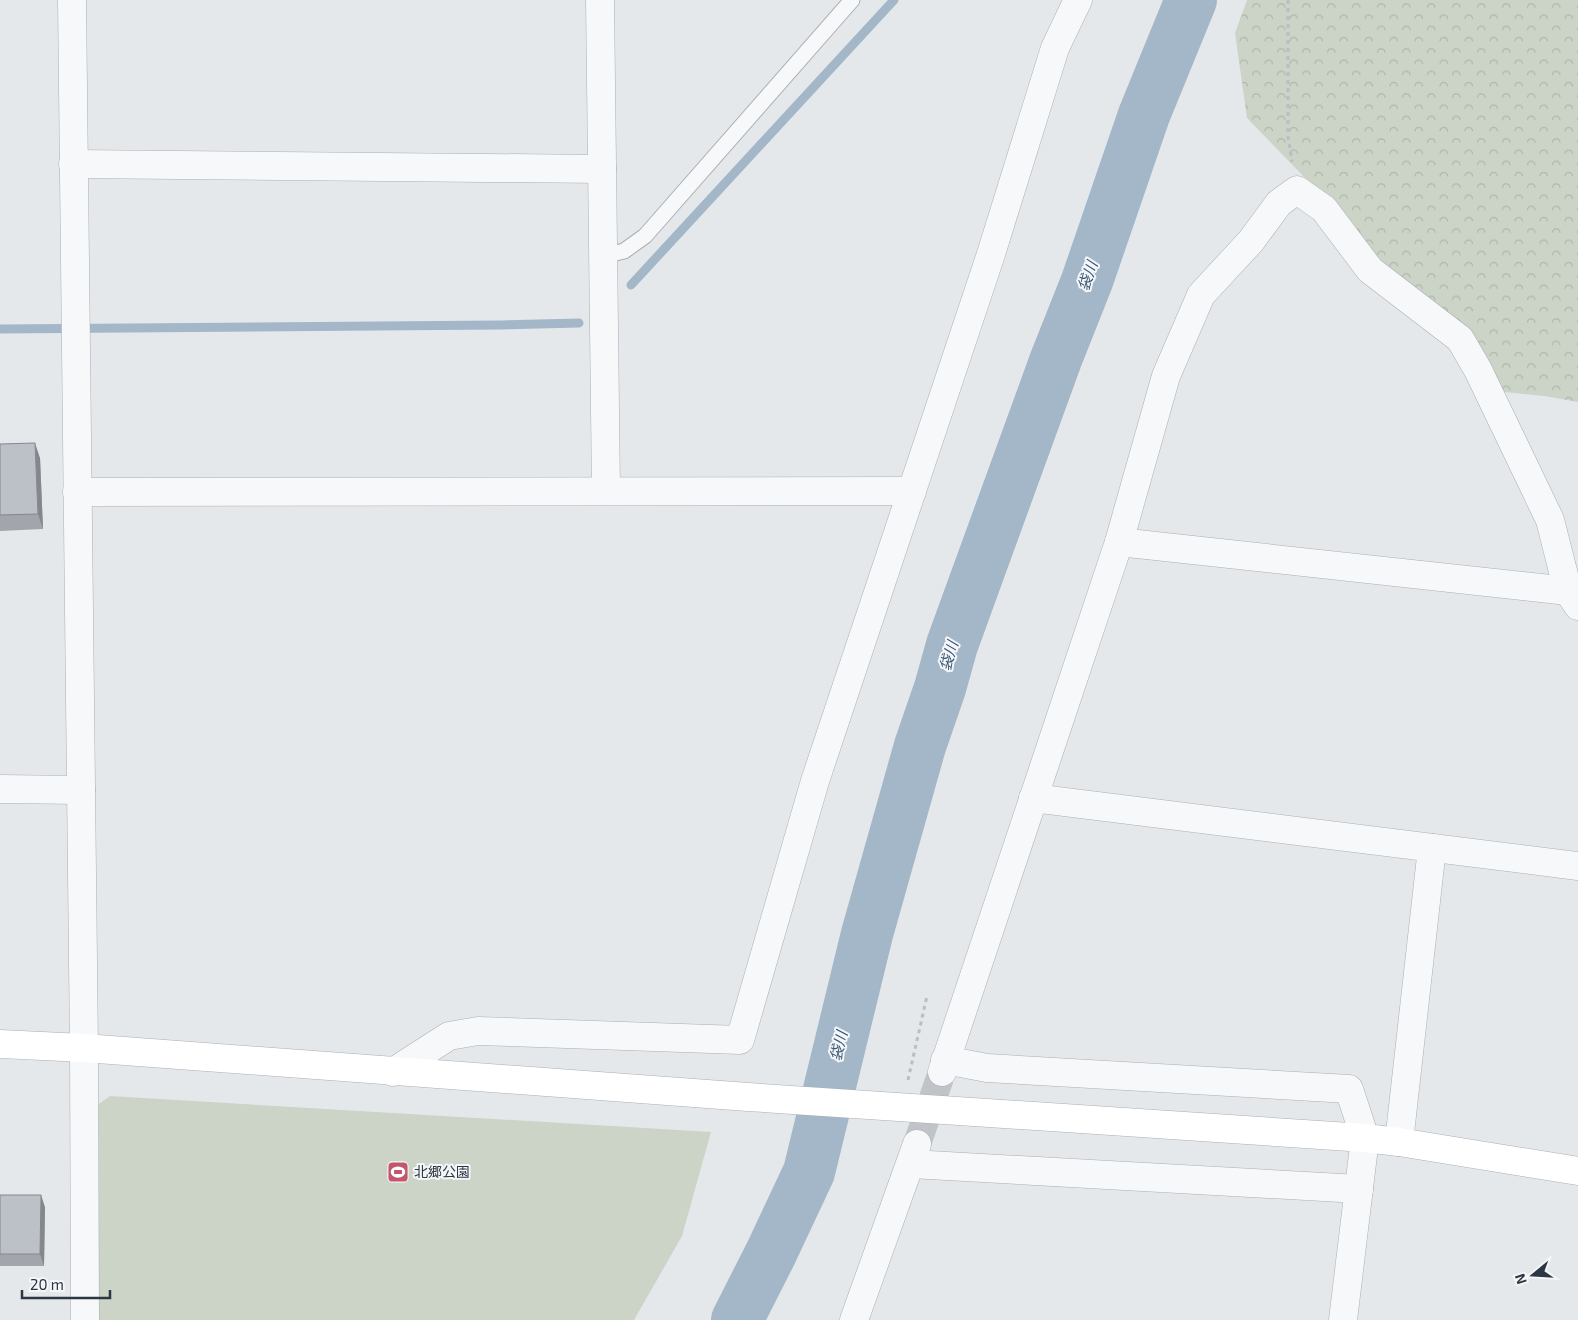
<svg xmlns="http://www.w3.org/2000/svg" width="1578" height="1320" font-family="'Exo 2','Noto Sans JP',sans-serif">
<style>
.grass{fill:#cbd4c7}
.forest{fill:url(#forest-crowns)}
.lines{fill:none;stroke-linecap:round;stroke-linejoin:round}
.stream{stroke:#a3b7c8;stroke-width:9}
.river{stroke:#a3b7c8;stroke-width:52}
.street-tunnel{stroke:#c0c4c9;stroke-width:28;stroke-dasharray:28 14;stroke-linecap:butt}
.lane-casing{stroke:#aaafb5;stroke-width:17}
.street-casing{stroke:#aaafb5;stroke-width:29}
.secondary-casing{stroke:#aaafb5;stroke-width:29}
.path{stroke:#babec3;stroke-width:3;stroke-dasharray:4 4;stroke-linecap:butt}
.lane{stroke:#f7f8fa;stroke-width:15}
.street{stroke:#f7f8fa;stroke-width:28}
.secondary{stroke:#fff;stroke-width:28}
.wall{fill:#a2a6ac}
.shaded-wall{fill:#84878c}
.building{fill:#bcc1c8;stroke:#84878c}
.labels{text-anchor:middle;stroke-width:4;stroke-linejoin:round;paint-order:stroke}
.poi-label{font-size:14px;fill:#2d3643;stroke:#f4f6f9;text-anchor:start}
.water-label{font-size:15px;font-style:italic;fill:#3a5773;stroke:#f4f6f9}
</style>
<defs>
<pattern id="forest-crowns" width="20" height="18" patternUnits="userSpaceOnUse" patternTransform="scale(1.25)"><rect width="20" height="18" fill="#cbd4c7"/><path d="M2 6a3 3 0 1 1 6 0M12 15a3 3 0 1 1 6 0" fill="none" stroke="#afb7ac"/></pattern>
</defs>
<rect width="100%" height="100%" fill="#e5e8eb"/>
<path class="grass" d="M110,1096L711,1132L682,1236L634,1320H97L96,1106Z"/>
<path class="forest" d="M1247,0H1578V402L1544,396L1504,392L1468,334L1376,256L1310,183L1247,118L1235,33Z"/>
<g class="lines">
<g class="stream">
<path d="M631,285L894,0"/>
<path d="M0,329L501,325L579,323"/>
</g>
<path class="river" d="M737,1320L771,1253L809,1172L867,934L920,746L940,688L952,645L1056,359L1087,281L1144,115L1191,0"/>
<path class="street-tunnel" d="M917,1144L942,1072"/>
<g class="lane-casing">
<path id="lane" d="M603,256L624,251L645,236L852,0"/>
</g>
<g class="street-casing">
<g id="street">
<path d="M72,0L84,1048L85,1320"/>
<path d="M600,0L606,491"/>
<path d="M73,164L602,169"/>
<path d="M77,492L912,491"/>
<path d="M1119,542L1568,591"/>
<path d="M0,789L81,790"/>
<path d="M1033,798L1578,866"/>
<path d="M945,1060L987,1068L1349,1089L1365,1138L1343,1320"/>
<path d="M393,1072L449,1036L478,1031L740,1040L815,781L991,254L1055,48L1078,0"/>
<path d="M942,1072L1119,542L1166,376L1201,295L1251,241L1279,203L1297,190L1324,209L1370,270L1460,339L1478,370L1550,520L1568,591L1578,606"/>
<path d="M1399,1142L1432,848"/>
<path d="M911,1164L1359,1189"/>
<path d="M854,1320L917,1144"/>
</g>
</g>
<g class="secondary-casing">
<path id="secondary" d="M0,1044L84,1048L748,1097L1365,1138L1399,1142L1578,1171"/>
</g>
<g class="path">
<path d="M1288,0V136L1292,162"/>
<path d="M908,1080L927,996"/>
</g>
<use href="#lane" class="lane"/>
<use href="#street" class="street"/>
<use href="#secondary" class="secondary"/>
</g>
<g class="wall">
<path d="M0,444L40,458L43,529L0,531Z"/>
<path d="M0,1195L45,1207L44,1266H0Z"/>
</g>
<g class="shaded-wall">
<path d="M35,443L40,458L43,529L38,514Z"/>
<path d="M41,1195L45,1207L44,1266L40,1254Z"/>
</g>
<g class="building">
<path d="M35,443L38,514L0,515V444Z"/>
<path d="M0,1195H41L40,1254H0Z"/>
</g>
<defs>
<g id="stadium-square" transform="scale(1.125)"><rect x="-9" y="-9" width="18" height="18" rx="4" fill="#c4566c" stroke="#f4f6f9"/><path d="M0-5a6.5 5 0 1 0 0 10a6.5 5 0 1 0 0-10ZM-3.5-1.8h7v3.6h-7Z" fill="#fff"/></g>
</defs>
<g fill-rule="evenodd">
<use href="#stadium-square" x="398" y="1172"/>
</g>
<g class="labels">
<g class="poi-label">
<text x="414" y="1177">北郷公園</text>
</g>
<g class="water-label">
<text transform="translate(1088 276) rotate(-71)" y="5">袋川</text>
<text transform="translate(949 656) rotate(-73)" y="5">袋川</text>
<text transform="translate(839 1046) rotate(-76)" y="5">袋川</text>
</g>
</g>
<g transform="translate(1533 1275) rotate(252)" stroke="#f4f6f9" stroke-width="4" paint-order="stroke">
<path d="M0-4L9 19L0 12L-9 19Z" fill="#2d3643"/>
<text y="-8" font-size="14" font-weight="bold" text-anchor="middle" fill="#2d3643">N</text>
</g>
<path d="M22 1290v8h88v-8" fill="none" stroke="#2d3643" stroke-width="2.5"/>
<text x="30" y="1290" font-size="15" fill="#2d3643" stroke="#f4f6f9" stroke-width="4" paint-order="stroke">20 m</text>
</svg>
